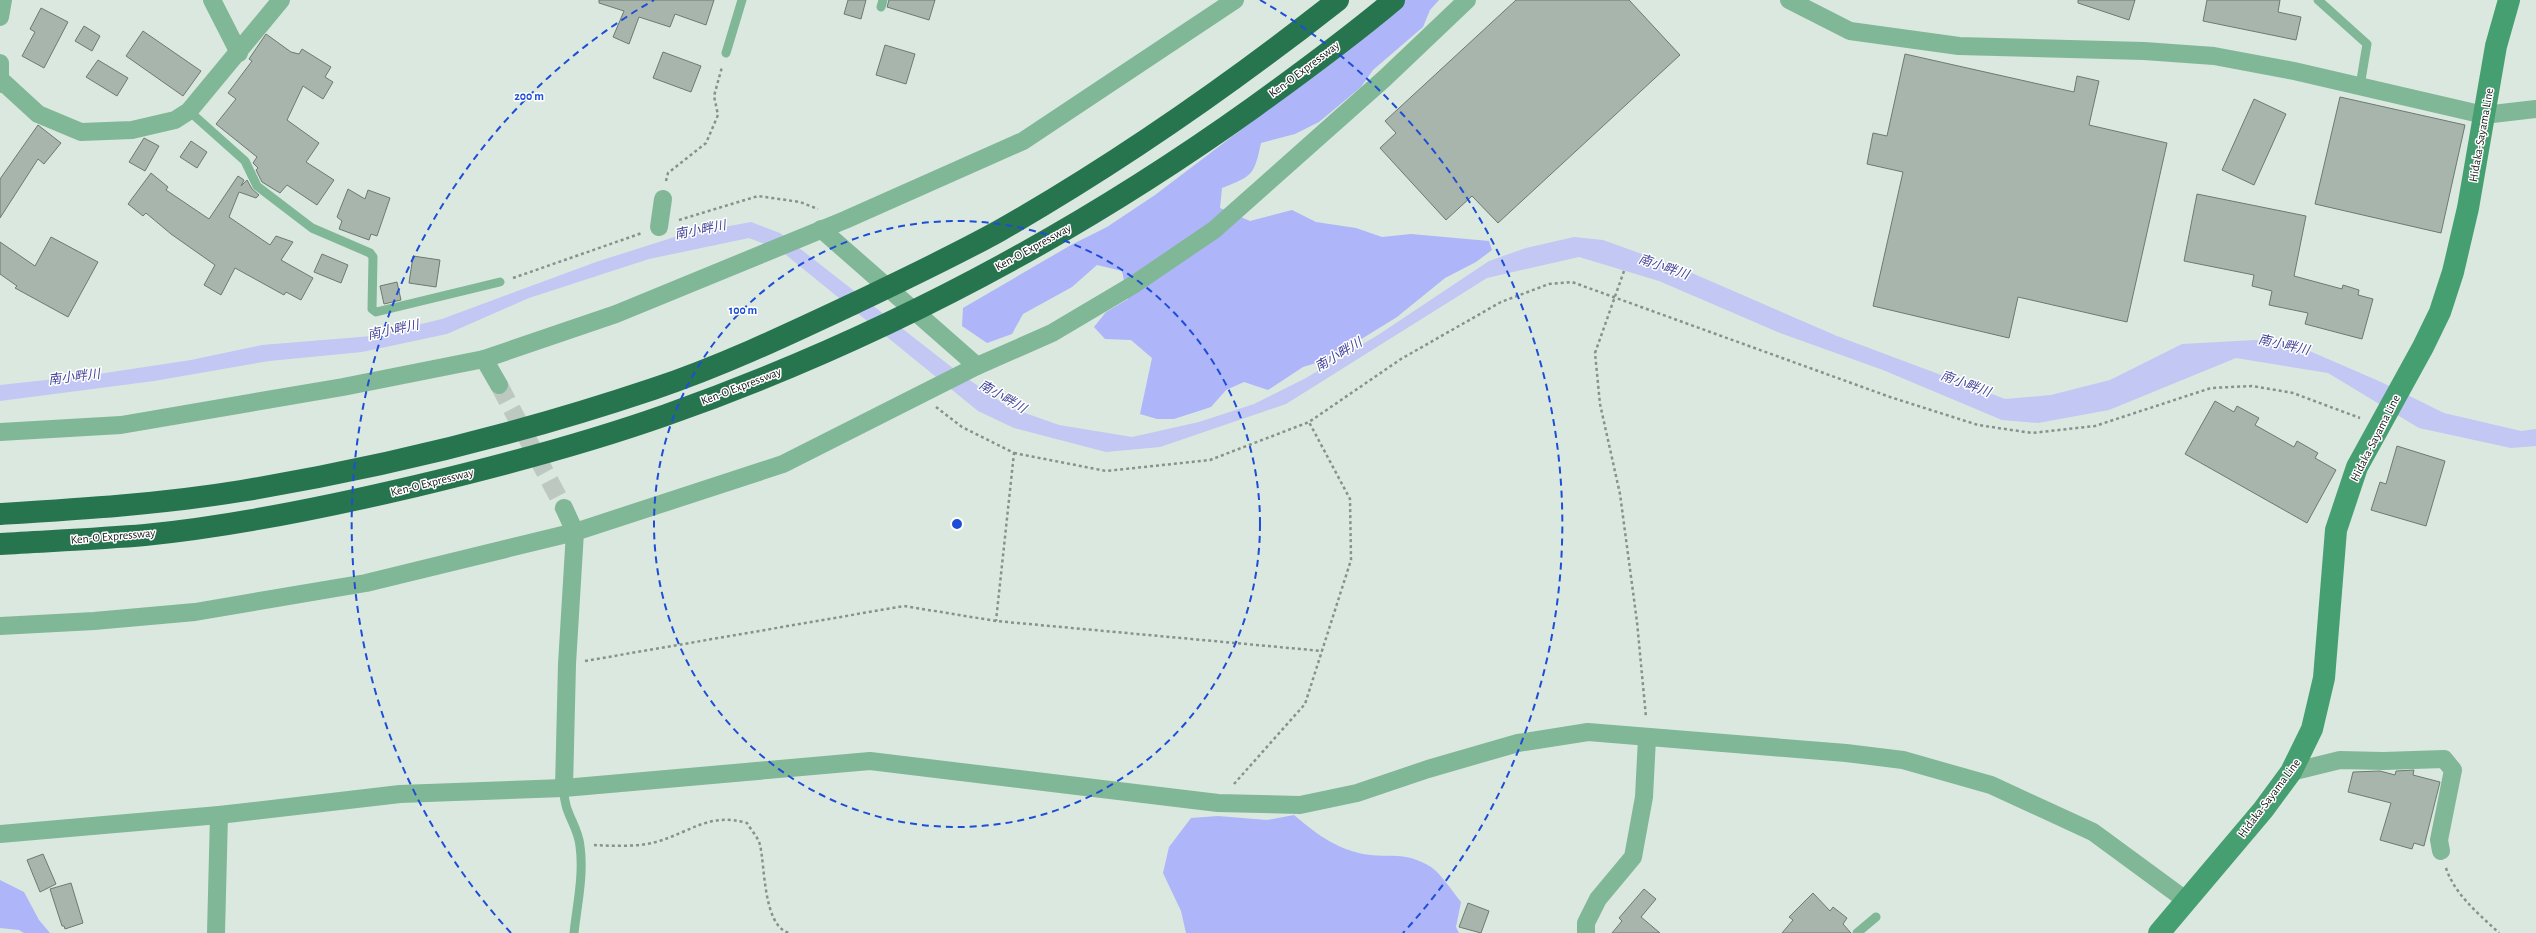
<svg xmlns="http://www.w3.org/2000/svg" width="2536" height="933" font-family="'Alegreya Sans','Noto Sans JP',sans-serif">
<style>
.green{fill:#aeb5f8}
.water{fill:#c2c7f4}
.building{fill:#a7b5ac;stroke:#6d7a71}
.lines{fill:none;stroke-linecap:round;stroke-linejoin:round}
.minor-tunnel{stroke:#bcc8c0;stroke-width:18;stroke-dasharray:18 9;stroke-linecap:butt}
.path{stroke:#88928b;stroke-width:2.5;stroke-dasharray:3 3;stroke-linecap:butt}
.service{stroke:#80b796;stroke-width:9}
.minor{stroke:#80b796;stroke-width:18}
.secondary{stroke:#469f70;stroke-width:22}
.motorway{stroke:#27754e;stroke-width:22}
.ring{fill:none;stroke:#1d4ed8;stroke-width:2;stroke-dasharray:7 5}
.labels{text-anchor:middle;stroke-width:3;stroke-linejoin:round;paint-order:stroke}
.street-label{font-size:12px;fill:#111613;stroke:#fff}
.water-label{font-size:13px;font-style:italic;fill:#45459a;stroke:#fff}
.centre{fill:#1d4ed8;stroke:#fff;stroke-width:2}
.ring-label{font-size:12px;text-anchor:middle;font-weight:bold;fill:#1d4ed8;stroke:#fff;stroke-width:3;stroke-linejoin:round;paint-order:stroke}
</style>
<rect width="100%" height="100%" fill="#dae8df"/>
<g class="green">
<path d="M1404,0H1439L1430,10L1423,27L1373,70L1361,87L1319,122L1295,134L1261,143C1254,176 1252,176 1222,188L1220,208L1250,221L1292,210L1316,222L1356,228L1382,237L1411,234L1489,241L1492,250L1476,262L1445,278L1397,317L1329,359L1303,367L1268,390L1244,382L1226,390L1211,407L1174,419H1157L1140,414L1152,358L1131,340L1105,339L1094,327L1106,312L1128,299L1122,271L1097,265L1072,287L1023,314L1012,334L987,343L962,326L963,308L1071,245L1107,227L1155,195L1358,41Z"/>
<path d="M1294,815C1315,833 1335,848 1363,854C1391,859 1403,850 1431,867C1442,875 1452,891 1461,902L1456,927L1459,933H1186L1181,911L1163,873L1169,847L1191,818L1218,816L1267,820Z"/>
<path d="M0,880L24,892L39,920L50,933H24L19,930L0,928Z"/>
</g>
<path class="water" d="M751,222L780,233L954,369L1008,407L1059,425L1132,437L1199,422L1254,404L1306,378L1378,335L1489,261L1526,248L1574,237L1603,240L1678,267L1837,336L2005,399L2051,395L2110,380L2182,344L2255,340L2298,346L2381,382L2444,413L2521,431L2536,429V446L2511,448L2419,428L2328,373L2236,358L2109,410L2038,423L2002,420L1883,370L1780,333L1659,281L1579,257L1487,278L1286,404L1160,447L1106,452L1014,428L978,411L780,250L749,238L649,259L529,298L447,334L362,352L269,361L154,381L0,401V385L92,375L191,360L262,345L372,336L442,319L596,262L681,235Z"/>
<g class="building">
<path d="M599,0H714L706,25L675,14L670,27L639,17L629,44L613,37L624,11L599,3Z"/>
<path d="M848,0H866L861,19L844,14Z"/>
<path d="M889,0H935L929,20L887,7Z"/>
<path d="M1516,0H1629L1680,55L1498,223L1472,196L1446,220L1380,148L1396,133L1385,121Z"/>
<path d="M2078,0H2135L2129,20L2078,3Z"/>
<path d="M2207,0H2280L2278,12L2301,17L2296,40L2203,21Z"/>
<path d="M41,8L68,22L44,68L22,56L35,32L30,29Z"/>
<path d="M84,26L100,36L92,51L75,41Z"/>
<path d="M143,31L201,71L183,96L126,56Z"/>
<path d="M266,34L291,52L299,54L302,49L331,67L325,77L333,82L323,99L303,86L287,120L319,143L306,162L334,180L317,205L287,185L280,193L262,182L256,170L258,168L253,163L257,157L216,124L236,99L228,93L252,61L249,59Z"/>
<path d="M885,45L915,54L906,84L876,75Z"/>
<path d="M663,52L701,66L691,92L653,78Z"/>
<path d="M1905,54L2074,92L2077,76L2099,81L2089,125L2167,143L2127,322L2018,297L2009,338L1873,306L1903,172L1867,164L1873,133L1887,136Z"/>
<path d="M98,60L128,78L117,96L86,77Z"/>
<path d="M2340,97L2465,125L2441,233L2315,204Z"/>
<path d="M2254,99L2286,114L2254,185L2222,170Z"/>
<path d="M38,125L61,143L44,164L38,159L0,218V179Z"/>
<path d="M144,138L159,146L145,171L129,162Z"/>
<path d="M191,141L207,152L197,168L180,157Z"/>
<path d="M151,173L168,187L166,190L209,219L238,176L244,180L241,186L247,180L252,189L259,195L256,198L239,192L229,217L270,245L276,236L293,242L281,260L313,278L301,300L286,292L284,295L235,268L221,295L204,285L215,265L171,234L146,213L143,216L128,204Z"/>
<path d="M348,189L365,199L368,190L390,198L377,236L371,234L369,240L339,229L342,221L337,217Z"/>
<path d="M2197,194L2306,216L2294,276L2342,289L2343,285L2359,290L2358,295L2373,299L2362,339L2305,324L2308,313L2269,305L2272,291L2252,286L2254,275L2184,261Z"/>
<path d="M51,237L98,262L68,317L15,288L17,286L0,274V242L35,266Z"/>
<path d="M322,254L348,265L341,283L314,272Z"/>
<path d="M413,256L440,260L436,287L409,283Z"/>
<path d="M397,282L401,300L384,304L380,286Z"/>
<path d="M2215,401L2234,412L2237,406L2259,418L2255,425L2294,447L2297,441L2318,453L2315,458L2336,470L2307,523L2185,454Z"/>
<path d="M2397,446L2445,461L2426,526L2371,510L2380,482L2386,484Z"/>
<path d="M2414,770L2413,775L2440,782L2424,846L2414,843L2412,849L2380,840L2391,803L2348,792L2353,772L2380,771L2395,775L2396,771Z"/>
<path d="M43,854L56,884L40,892L27,860Z"/>
<path d="M71,883L83,923L65,929L64,926H62L50,889Z"/>
<path d="M1644,889L1656,899L1641,917L1660,933H1612L1622,921L1619,918Z"/>
<path d="M1813,893L1830,911L1833,907L1847,918L1843,924L1851,933H1782L1793,920L1789,917Z"/>
<path d="M1468,903L1489,911L1481,933L1459,927Z"/>
</g>
<g class="lines">
<path class="minor-tunnel" d="M499,385L564,508"/>
<g class="path">
<path d="M666,181L668,173L706,143L718,115L714,96L722,67"/>
<path d="M679,220L758,196L800,202L818,209"/>
<path d="M1624,271L1595,353L1600,404L1620,494L1637,622L1646,717"/>
<path d="M513,278L642,233"/>
<path d="M936,407L962,427L1014,453L996,621"/>
<path d="M1014,453L1106,471L1210,460L1309,422L1401,359L1501,302L1549,284L1572,282L1890,397L1978,425L2032,433L2095,426L2211,388L2252,386L2293,393L2360,418"/>
<path d="M585,661L904,606L996,621L1322,651"/>
<path d="M1234,784L1305,704L1351,560L1350,499L1309,422"/>
<path d="M594,845C614,846 637,847 656,842C691,832 709,812 747,823C751,830 758,837 760,845C765,865 763,926 789,933"/>
<path d="M2446,868C2455,895 2479,914 2499,933"/>
</g>
<g class="service">
<path d="M2318,0L2367,44L2360,86"/>
<path d="M881,7L883,0"/>
<path d="M726,53L742,0"/>
<path d="M189,111L245,161L257,186L312,228L370,253L373,257L372,309L376,312L500,282"/>
<path d="M564,788C563,813 578,825 580,846C584,875 577,905 574,933"/>
<path d="M1857,933L1876,917"/>
</g>
<g class="minor">
<path d="M212,0L239,53"/>
<path d="M1789,0L1850,31L1959,46L2144,51L2214,56L2294,71L2484,115L2536,109"/>
<path d="M0,17L3,0"/>
<path d="M0,63V84"/>
<path d="M2,81L38,114L81,132L132,130L175,120L189,111L281,0"/>
<path d="M659,227L663,199"/>
<path d="M821,229L977,366"/>
<path d="M484,359L499,385"/>
<path d="M0,432L121,425L343,387L484,359L616,314L845,220L1023,141L1235,0"/>
<path d="M0,626L94,621L195,612L366,583L575,532L783,464L977,366L1052,333L1133,285L1214,230L1385,78L1467,0"/>
<path d="M2291,772L2340,760L2383,761L2444,759L2453,770L2439,840L2441,851"/>
<path d="M564,788L567,664L575,532L564,508"/>
<path d="M0,834L219,815L400,794L564,788L870,761L1218,803L1300,805L1357,793L1428,769L1518,743L1588,732L1846,753L1903,760L1991,785L2093,832L2187,901"/>
<path d="M216,933L219,815"/>
<path d="M1586,933V923L1598,899L1633,857L1644,797L1647,738"/>
</g>
<path class="secondary" d="M2159,933L2263,810L2291,772L2312,729L2324,678L2336,530L2357,467L2423,347L2440,312L2453,272L2468,208L2496,46L2509,0"/>
<g class="motorway">
<path d="M0,514C80,509 161,504 241,491C380,468 519,434 653,389C722,366 789,334 855,303C903,280 952,257 999,231C1118,163 1230,85 1338,0"/>
<path d="M0,544C48,541 97,539 145,535C236,526 327,507 416,486C500,466 584,444 666,415C875,341 1074,236 1254,107C1301,73 1349,38 1394,0"/>
</g>
</g>
<g class="ring">
<circle cx="957" cy="524" r="303"/>
<path d="M511 933A605 605 0 0 1 654 0M1260 0A605 605 0 0 1 1403 933"/>
</g>
<g class="labels">
<g class="street-label">
<text transform="translate(1304 69) rotate(-37)" y="4">Ken-O Expressway</text>
<text transform="translate(2481 135) rotate(-80)" y="4">Hidaka-Sayama Line</text>
<text transform="translate(1033 247) rotate(-29)" y="4">Ken-O Expressway</text>
<text transform="translate(741 386) rotate(-21)" y="4">Ken-O Expressway</text>
<text transform="translate(2375 438) rotate(-63)" y="4">Hidaka-Sayama Line</text>
<text transform="translate(432 482) rotate(-14)" y="4">Ken-O Expressway</text>
<text transform="translate(113 536) rotate(-5)" y="4">Ken-O Expressway</text>
<text transform="translate(2269 798) rotate(-53)" y="4">Hidaka-Sayama Line</text>
</g>
<g class="water-label">
<text transform="translate(700 229) rotate(-11)" y="5">南小畔川</text>
<text transform="translate(1664 266) rotate(19)" y="5">南小畔川</text>
<text transform="translate(393 329) rotate(-12)" y="5">南小畔川</text>
<text transform="translate(2284 344) rotate(13)" y="5">南小畔川</text>
<text transform="translate(1338 354) rotate(-31)" y="5">南小畔川</text>
<text transform="translate(74 376) rotate(-7)" y="5">南小畔川</text>
<text transform="translate(1966 383) rotate(20)" y="5">南小畔川</text>
<text transform="translate(1003 396) rotate(30)" y="5">南小畔川</text>
</g>
</g>
<circle cx="957" cy="524" r="6" class="centre"/>
<g class="ring-label">
<text x="529" y="100">200 m</text>
<text x="743" y="314">100 m</text>
</g>
</svg>
